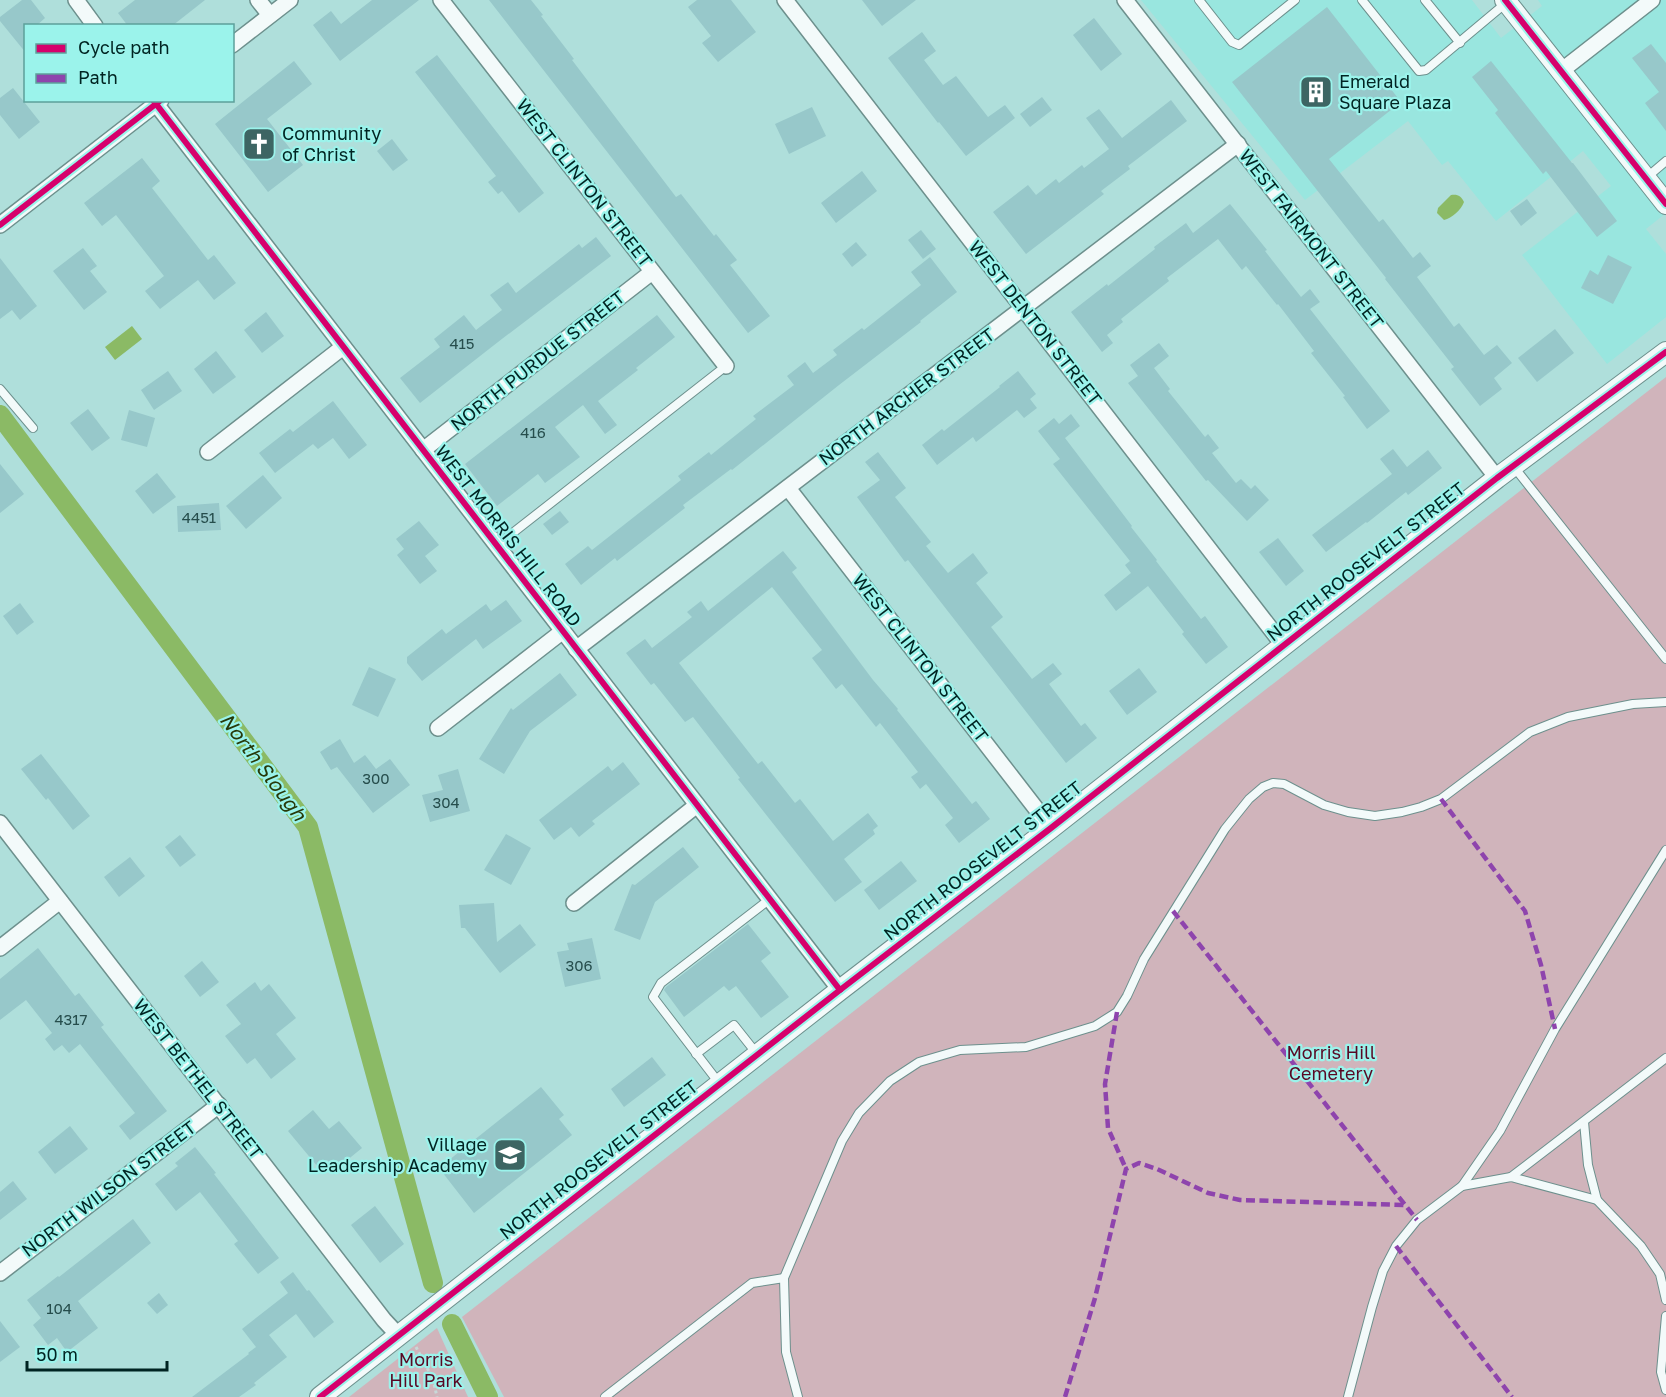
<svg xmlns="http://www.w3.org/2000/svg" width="1666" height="1397" font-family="'Golos Text',sans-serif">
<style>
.built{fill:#99e6df}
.green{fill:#d0b4bb}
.water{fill:#8bba65}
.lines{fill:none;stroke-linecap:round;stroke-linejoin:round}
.canal{stroke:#8bba65;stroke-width:20}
.building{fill:#97c8ca}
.service-casing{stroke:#6d908d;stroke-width:10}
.minor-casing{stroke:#6d908d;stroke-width:18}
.tertiary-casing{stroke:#6d908d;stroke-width:22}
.path{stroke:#c8d9d8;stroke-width:3;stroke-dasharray:3 3;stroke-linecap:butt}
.service{stroke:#f3fafa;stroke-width:8}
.minor{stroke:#f3fafa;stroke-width:15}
.tertiary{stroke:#f3fafa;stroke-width:20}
.quiet{stroke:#8e44ad;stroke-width:4.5;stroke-dasharray:9 4.5;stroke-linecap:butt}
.cycleway-casing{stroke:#9bf3eb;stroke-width:10}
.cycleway{stroke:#d6006c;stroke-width:6}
.labels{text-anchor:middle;stroke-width:4.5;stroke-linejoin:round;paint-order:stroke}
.number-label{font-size:15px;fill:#264d4c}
.poi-label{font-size:18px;fill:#002422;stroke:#9bf3eb;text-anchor:start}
.street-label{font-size:18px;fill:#002422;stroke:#9bf3eb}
.park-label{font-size:18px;fill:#590823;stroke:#9bf3eb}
.water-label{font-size:20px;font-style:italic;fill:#273909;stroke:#9bf3eb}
</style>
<rect width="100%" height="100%" fill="#afdfdb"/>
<path class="built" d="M1141,0H1472L1501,38L1542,6L1538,0H1666V213L1646,229L1666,254V317L1607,364L1522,255L1611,186L1583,151L1496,221L1448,161L1442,165L1408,121L1305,200Z"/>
<g class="green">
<path d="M1666,377V1397H504L462,1317Z"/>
<path d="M437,1328L468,1397H349Z"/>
</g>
<g class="water">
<path d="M1451,195C1458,194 1461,196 1464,202C1461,210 1452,218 1444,220L1437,213L1438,208Z"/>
<path d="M132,326L142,339L115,360L105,347Z"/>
</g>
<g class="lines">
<g class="canal">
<path d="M0,415L308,827L433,1283"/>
<path d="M452,1324L488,1397"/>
</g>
</g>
<g class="building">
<path d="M22,0H31L45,18L36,26H26V53L0,21V17Z"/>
<path d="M135,0H205L172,26H128L118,13Z"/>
<path d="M372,0H419L340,61L313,25L331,11L341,24Z"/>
<path d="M489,0H531L543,15L541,16L574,59L572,60L676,197L681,194L714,236L716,234L737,260L730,265L770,316L748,333Z"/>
<path d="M697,0H731L756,32L718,62L702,43L711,36L688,7Z"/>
<path d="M862,0H916L882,26Z"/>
<path d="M1327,7L1401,102L1329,159L1379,222L1383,219L1413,258L1420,252L1431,266L1417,277L1454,327L1459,323L1484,355L1497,345L1512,363L1494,378L1502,389L1480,406L1451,369L1454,367L1385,279L1386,278L1232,82Z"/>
<path d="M1094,18L1122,54L1101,71L1073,35Z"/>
<path d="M922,32L936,51L924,60L943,85L956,76L988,117L1005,105L1015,118L966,156L939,122L938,123L888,58Z"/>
<path d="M1651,44L1666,63V131L1645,103L1659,92L1632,58Z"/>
<path d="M437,55L544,193L519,213L502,191L498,194L488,182L496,176L415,72Z"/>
<path d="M294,61L312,84L267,119L303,165L268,192L215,124Z"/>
<path d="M1491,61L1549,134L1572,163H1573L1617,221L1597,237L1546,171L1543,174L1495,113L1498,110L1472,77Z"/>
<path d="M13,88L40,122L19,139L0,115V98Z"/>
<path d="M1042,97L1052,110L1030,127L1020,114Z"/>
<path d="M1171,100L1187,121L1128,166L1130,169L1101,191L1104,194L1026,254L993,212L1028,185L1036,195L1056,179L1059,183L1082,165L1084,168L1109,149L1086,118L1099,109L1122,138Z"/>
<path d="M812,107L826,136L789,154L775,124Z"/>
<path d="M392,139L408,160L393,171L377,151Z"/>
<path d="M142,158L160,181L152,188L208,260L214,255L236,283L214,300L198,280L160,309L145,291L164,276L116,215L102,226L84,203Z"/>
<path d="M862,171L877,191L836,223L821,203Z"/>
<path d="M1527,199L1537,213L1521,226L1510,211Z"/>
<path d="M1230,204L1267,250L1265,251L1301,297L1310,289L1320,302L1310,309L1390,411L1367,429L1343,397L1345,396L1311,353L1314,351L1278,304L1277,305L1246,266L1242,270L1218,239L1167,278L1169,281L1121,319L1123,322L1107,335L1113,343L1102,352L1071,312L1107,284L1108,286L1155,249L1154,247L1186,223L1193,233Z"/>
<path d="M921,230L936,249L923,259L908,240Z"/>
<path d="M596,237L611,256L498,342L420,403L400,378L440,347L434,339L464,315L476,330L502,310L490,295L508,282L516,293L579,244L582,248Z"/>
<path d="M856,242L867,255L852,267L842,254Z"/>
<path d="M83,248L97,266L90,271L107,292L84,310L53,271Z"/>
<path d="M1608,255L1632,267L1613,304L1581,288L1590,270L1598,275Z"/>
<path d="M930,257L957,292L920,321L921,322L839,385L732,470L731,469L683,505L685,508L617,561L615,558L581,585L565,564L588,546L592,550L681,480L678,476L709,452L711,455L756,419L753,416L794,385L787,376L805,362L813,373L837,355L833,350L862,328L864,330L921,285L911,272Z"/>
<path d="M0,258L37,306L20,320L12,310L0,319Z"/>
<path d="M266,312L284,336L262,353L244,330Z"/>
<path d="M657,315L675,337L636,368L638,370L598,401L617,425L605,434L583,405L555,427L580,457L545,483L538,474L497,506L465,464Z"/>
<path d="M1555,329L1574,353L1537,382L1518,358Z"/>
<path d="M1159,343L1169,356L1154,368L1170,389L1168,391L1205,437L1208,434L1219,448L1212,453L1236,483L1241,479L1251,489L1255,485L1269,500L1247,521L1208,480L1206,481L1128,383L1138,376L1130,365Z"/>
<path d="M216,351L236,377L213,394L194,369Z"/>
<path d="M168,371L182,391L154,410L141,390Z"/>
<path d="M1018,371L1036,394L1030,399L1037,408L1024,418L1017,410L976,442L973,437L937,465L922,445L942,429L944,431L1000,387L999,386Z"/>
<path d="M333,401L367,445L349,459L333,438L318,449L313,444L275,473L259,453L290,429L293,432Z"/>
<path d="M88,409L110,438L92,451L70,423Z"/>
<path d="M129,410L155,418L147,447L121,440Z"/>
<path d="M1071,414L1080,426L1065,438L1132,526L1131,527L1157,560L1156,561L1201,619L1205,616L1228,647L1206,664L1182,634L1184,632L1148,586L1116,611L1104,595L1131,573L1125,565L1130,561L1053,464L1060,459L1038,431L1054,418L1059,424Z"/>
<path d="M1393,449L1407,467L1428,450L1442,468L1408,495L1406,492L1367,523L1366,522L1326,552L1312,535L1392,474L1380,459Z"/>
<path d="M878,452L906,488L895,497L931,542L926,546L948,573L973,553L988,573L976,583L1003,617L991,627L1032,679L1053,663L1062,674L1049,684L1081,726L1085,723L1097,738L1066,763L908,560L905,562L857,497L880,480L865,462Z"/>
<path d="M0,464L24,494L0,513Z"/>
<path d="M157,473L176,497L153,514L135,491Z"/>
<path d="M263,475L282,498L246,529L226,506Z"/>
<path d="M219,503L221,530L178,532L177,506Z"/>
<path d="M560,511L569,522L552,535L543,524Z"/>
<path d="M419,521L439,545L425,556L437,571L420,584L397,555L404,549L396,539Z"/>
<path d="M1278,538L1304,571L1286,586L1259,552Z"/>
<path d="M783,551L797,568L792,572L873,680L898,709L897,710L972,804L976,801L990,819L959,843L945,825L953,818L926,784L920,789L911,777L918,772L880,723L876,727L842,684L836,689L812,658L822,650L772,587L679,663L758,764L762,761L795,803L800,799L833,841L868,813L878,826L873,830L875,834L844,859L862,882L835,902L738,779L740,778L693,717L685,722L654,683L651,685L626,653L645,639L652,648L692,617L687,612L701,601L708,611Z"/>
<path d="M506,600L522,621L483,649L476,639L422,681L407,663V657L442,629L446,634L486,604L491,611Z"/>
<path d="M20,603L34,622L17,635L3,616Z"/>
<path d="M369,667L396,679L378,717L352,705Z"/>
<path d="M1139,668L1157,692L1127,715L1109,691Z"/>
<path d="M560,673L577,695L530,731L504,774L479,759L511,708L513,710Z"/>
<path d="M340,739L354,763L365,755L376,769L390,759L410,785L373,813L337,767L331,770L320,752Z"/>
<path d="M41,754L90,816L73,830L48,798L46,800L21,769Z"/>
<path d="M623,762L640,784L592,821L595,824L579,837L571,827L554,840L539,820L608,766L612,771Z"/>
<path d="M458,769L470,811L430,822L422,795L443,790L438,775Z"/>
<path d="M506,834L531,848L511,885L484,870Z"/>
<path d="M180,835L196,855L180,867L165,847Z"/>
<path d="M683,847L699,867L655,902L640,940L614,930L632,884L635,885Z"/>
<path d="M130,857L145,876L119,897L104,877Z"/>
<path d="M901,861L917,881L879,910L864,890Z"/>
<path d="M494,903L497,942L520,924L536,945L500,973L465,928H461L459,905Z"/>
<path d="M748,924L771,953L761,961L789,997L761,1018L736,986L729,991L724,986L684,1017L664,990L666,987Z"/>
<path d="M592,938L601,979L565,987L557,952L569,950L567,943Z"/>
<path d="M38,948L75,996L79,993L104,1025L101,1027L167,1111L130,1140L119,1126L135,1113L80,1044L69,1053L62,1045L54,1051L45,1039L52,1033L26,1000L0,1020V979Z"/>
<path d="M202,961L219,982L200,997L184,976Z"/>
<path d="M255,982L261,991L269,984L296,1018L276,1034L296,1059L271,1079L255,1058L247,1064L225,1036L241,1024L226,1005Z"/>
<path d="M652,1057L666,1075L624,1107L611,1089Z"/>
<path d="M541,1087L564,1115L559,1119L572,1135L474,1213L439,1168Z"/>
<path d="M313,1110L329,1129L339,1121L362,1148L335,1170L327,1160L318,1167L288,1131Z"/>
<path d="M70,1126L88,1149L55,1174L38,1152Z"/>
<path d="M195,1147L216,1173L214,1174L279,1258L258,1274L234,1244L238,1241L200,1192L176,1211L155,1184L178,1166L175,1163Z"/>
<path d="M13,1181L27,1199L0,1220V1192Z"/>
<path d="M375,1206L404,1244L380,1263L351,1225Z"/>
<path d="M133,1219L151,1243L78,1301L98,1328L67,1352L57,1338L48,1345L33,1325L41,1318L27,1300L58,1276L59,1277Z"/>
<path d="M293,1272L307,1291L309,1290L334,1322L314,1338L296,1314L269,1335L287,1357L254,1383L256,1385L239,1397H192L249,1354L248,1353L256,1347L242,1329L288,1293L280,1282Z"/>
<path d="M159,1293L168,1305L157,1314L147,1303Z"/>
<path d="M0,1321L20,1347L0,1362Z"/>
</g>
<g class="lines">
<g class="service-casing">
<g id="service">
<path d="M1199,0L1232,42L1239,45L1295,0"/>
<path d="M1362,0L1419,71L1426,70L1506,3"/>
<path d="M1425,0L1460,43"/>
<path d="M1646,178L1666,161"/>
<path d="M0,389L33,428"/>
<path d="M1514,467L1666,659"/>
<path d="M496,546L726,366"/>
<path d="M696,1054L734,1025L757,1054"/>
<path d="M719,1083L653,997L661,983L770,899"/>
<path d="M1584,1122L1588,1165L1597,1200L1641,1246L1660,1274L1666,1300"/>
<path d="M1511,1177L1666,1058"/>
<path d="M1462,1186L1500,1131L1555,1029L1666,850"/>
<path d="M1666,1316L1661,1372L1666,1390"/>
<path d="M605,1397L752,1283L784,1278"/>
<path d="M798,1397L786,1352L784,1278L842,1141L859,1113L890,1081L919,1062L960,1050L1026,1047L1095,1026L1117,1012L1127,996L1144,959L1225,829L1249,799L1263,787L1273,783L1284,784L1324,805L1348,812L1375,816L1402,812L1421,807L1441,799L1530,732L1568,717L1633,704L1666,702"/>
<path d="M1348,1397L1372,1307L1383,1271L1396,1246L1417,1220L1462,1186L1511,1177L1597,1200"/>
</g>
</g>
<g class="minor-casing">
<g id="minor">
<path d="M76,0L95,26"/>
<path d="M258,0L270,15"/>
<path d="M441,0L726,366"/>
<path d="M785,0L1284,646"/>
<path d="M1125,0L1497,478"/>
<path d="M232,45L290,0"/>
<path d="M1561,71L1652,0"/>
<path d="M153,100L840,990"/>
<path d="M0,225L161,100"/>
<path d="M423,450L652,272"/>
<path d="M208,452L343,347"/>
<path d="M788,488L1051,828"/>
<path d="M576,649L1238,144"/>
<path d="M438,728L563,631"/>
<path d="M0,823L384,1320L398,1335"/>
<path d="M574,903L697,805"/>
<path d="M0,948L60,901"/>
<path d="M0,1273L219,1105"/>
</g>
</g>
<g class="tertiary-casing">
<g id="tertiary">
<path d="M1505,0L1666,204"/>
<path d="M320,1397L840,990L1051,828L1497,478L1666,352"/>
</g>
</g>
<path class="path" d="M416,1347L433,1379L437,1397"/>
<use href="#service" class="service"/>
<use href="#minor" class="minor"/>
<use href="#tertiary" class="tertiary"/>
<g class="quiet">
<path d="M1441,799L1525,911L1541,965L1555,1029"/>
<path d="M1173,911L1417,1220"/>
<path d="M1117,1012L1105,1084L1108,1128L1126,1169"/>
<path d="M1396,1246L1512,1397"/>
<path d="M1065,1397L1095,1298L1126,1169L1139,1163L1157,1169L1208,1193L1240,1200L1404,1205"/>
</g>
<g class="cycleway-casing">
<g id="cycleway">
<path d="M1505,0L1666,204"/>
<path d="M153,100L840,990"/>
<path d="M0,225L161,100"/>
<path d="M320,1397L840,990L1051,828L1497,478L1666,352"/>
</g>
</g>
<use href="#cycleway" class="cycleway"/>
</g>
<defs>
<g id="building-square" transform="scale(1.725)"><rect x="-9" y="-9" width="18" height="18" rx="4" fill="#3d6563" stroke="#9bf3eb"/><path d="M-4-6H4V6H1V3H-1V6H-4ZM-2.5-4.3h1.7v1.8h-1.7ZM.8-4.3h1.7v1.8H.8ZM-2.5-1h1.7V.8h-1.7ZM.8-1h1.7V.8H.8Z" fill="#fff"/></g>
<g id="church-square" transform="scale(1.725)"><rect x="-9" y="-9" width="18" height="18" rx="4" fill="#3d6563" stroke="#9bf3eb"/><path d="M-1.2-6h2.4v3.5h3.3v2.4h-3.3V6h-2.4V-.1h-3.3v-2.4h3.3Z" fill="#fff"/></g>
<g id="school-square" transform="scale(1.725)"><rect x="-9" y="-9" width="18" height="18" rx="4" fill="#3d6563" stroke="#9bf3eb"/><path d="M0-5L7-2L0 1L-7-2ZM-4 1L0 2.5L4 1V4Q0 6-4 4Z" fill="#fff"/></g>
</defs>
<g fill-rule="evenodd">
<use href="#building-square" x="1316" y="92"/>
<use href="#church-square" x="259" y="144"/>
<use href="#school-square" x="510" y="1155"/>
</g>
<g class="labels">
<g class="number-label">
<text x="462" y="349">415</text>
<text x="533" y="438">416</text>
<text x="199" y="523">4451</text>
<text x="376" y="784">300</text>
<text x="446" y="808">304</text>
<text x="579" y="971">306</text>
<text x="71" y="1025">4317</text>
<text x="59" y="1314">104</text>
</g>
<g class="poi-label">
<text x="1339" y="88">Emerald<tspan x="1339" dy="21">Square Plaza</tspan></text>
<text x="282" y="140">Community<tspan x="282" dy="21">of Christ</tspan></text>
<text x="487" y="1151" text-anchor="end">Village<tspan x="487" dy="21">Leadership Academy</tspan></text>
</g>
<g class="street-label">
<text transform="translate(584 183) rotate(52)" y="6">WEST CLINTON STREET</text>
<text transform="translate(1311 239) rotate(52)" y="6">WEST FAIRMONT STREET</text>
<text transform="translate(1035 323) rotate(52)" y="6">WEST DENTON STREET</text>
<text transform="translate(538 361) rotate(-38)" y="6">NORTH PURDUE STREET</text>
<text transform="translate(907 397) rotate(-37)" y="6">NORTH ARCHER STREET</text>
<text transform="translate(508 536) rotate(52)" y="6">WEST MORRIS HILL ROAD</text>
<text transform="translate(1366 562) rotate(-38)" y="6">NORTH ROOSEVELT STREET</text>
<text transform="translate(920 658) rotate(52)" y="6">WEST CLINTON STREET</text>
<text transform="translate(983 861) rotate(-38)" y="6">NORTH ROOSEVELT STREET</text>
<text transform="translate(198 1079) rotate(52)" y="6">WEST BETHEL STREET</text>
<text transform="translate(599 1160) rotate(-38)" y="6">NORTH ROOSEVELT STREET</text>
<text transform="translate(109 1189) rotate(-37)" y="6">NORTH WILSON STREET</text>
</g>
<g class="park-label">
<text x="1331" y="1059">Morris Hill<tspan x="1331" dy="21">Cemetery</tspan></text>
<text x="426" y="1366">Morris<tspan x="426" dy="21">Hill Park</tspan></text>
</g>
<g class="water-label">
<text transform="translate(263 767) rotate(53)" y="7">North Slough</text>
</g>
</g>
<rect x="24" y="24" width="210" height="78" fill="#9bf3eb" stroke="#5da09b" stroke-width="1.5"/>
<rect x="36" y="44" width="30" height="9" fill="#d6006c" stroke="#5da09b" stroke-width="1.5"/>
<text x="78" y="54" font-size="18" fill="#002422">Cycle path</text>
<rect x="36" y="74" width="30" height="9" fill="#8e44ad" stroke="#5da09b" stroke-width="1.5"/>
<text x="78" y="84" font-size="18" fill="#002422">Path</text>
<path d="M27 1361v9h140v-9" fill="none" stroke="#002422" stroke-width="3"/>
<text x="36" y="1361" font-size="18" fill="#002422" stroke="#9bf3eb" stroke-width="4.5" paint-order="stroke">50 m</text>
</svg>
